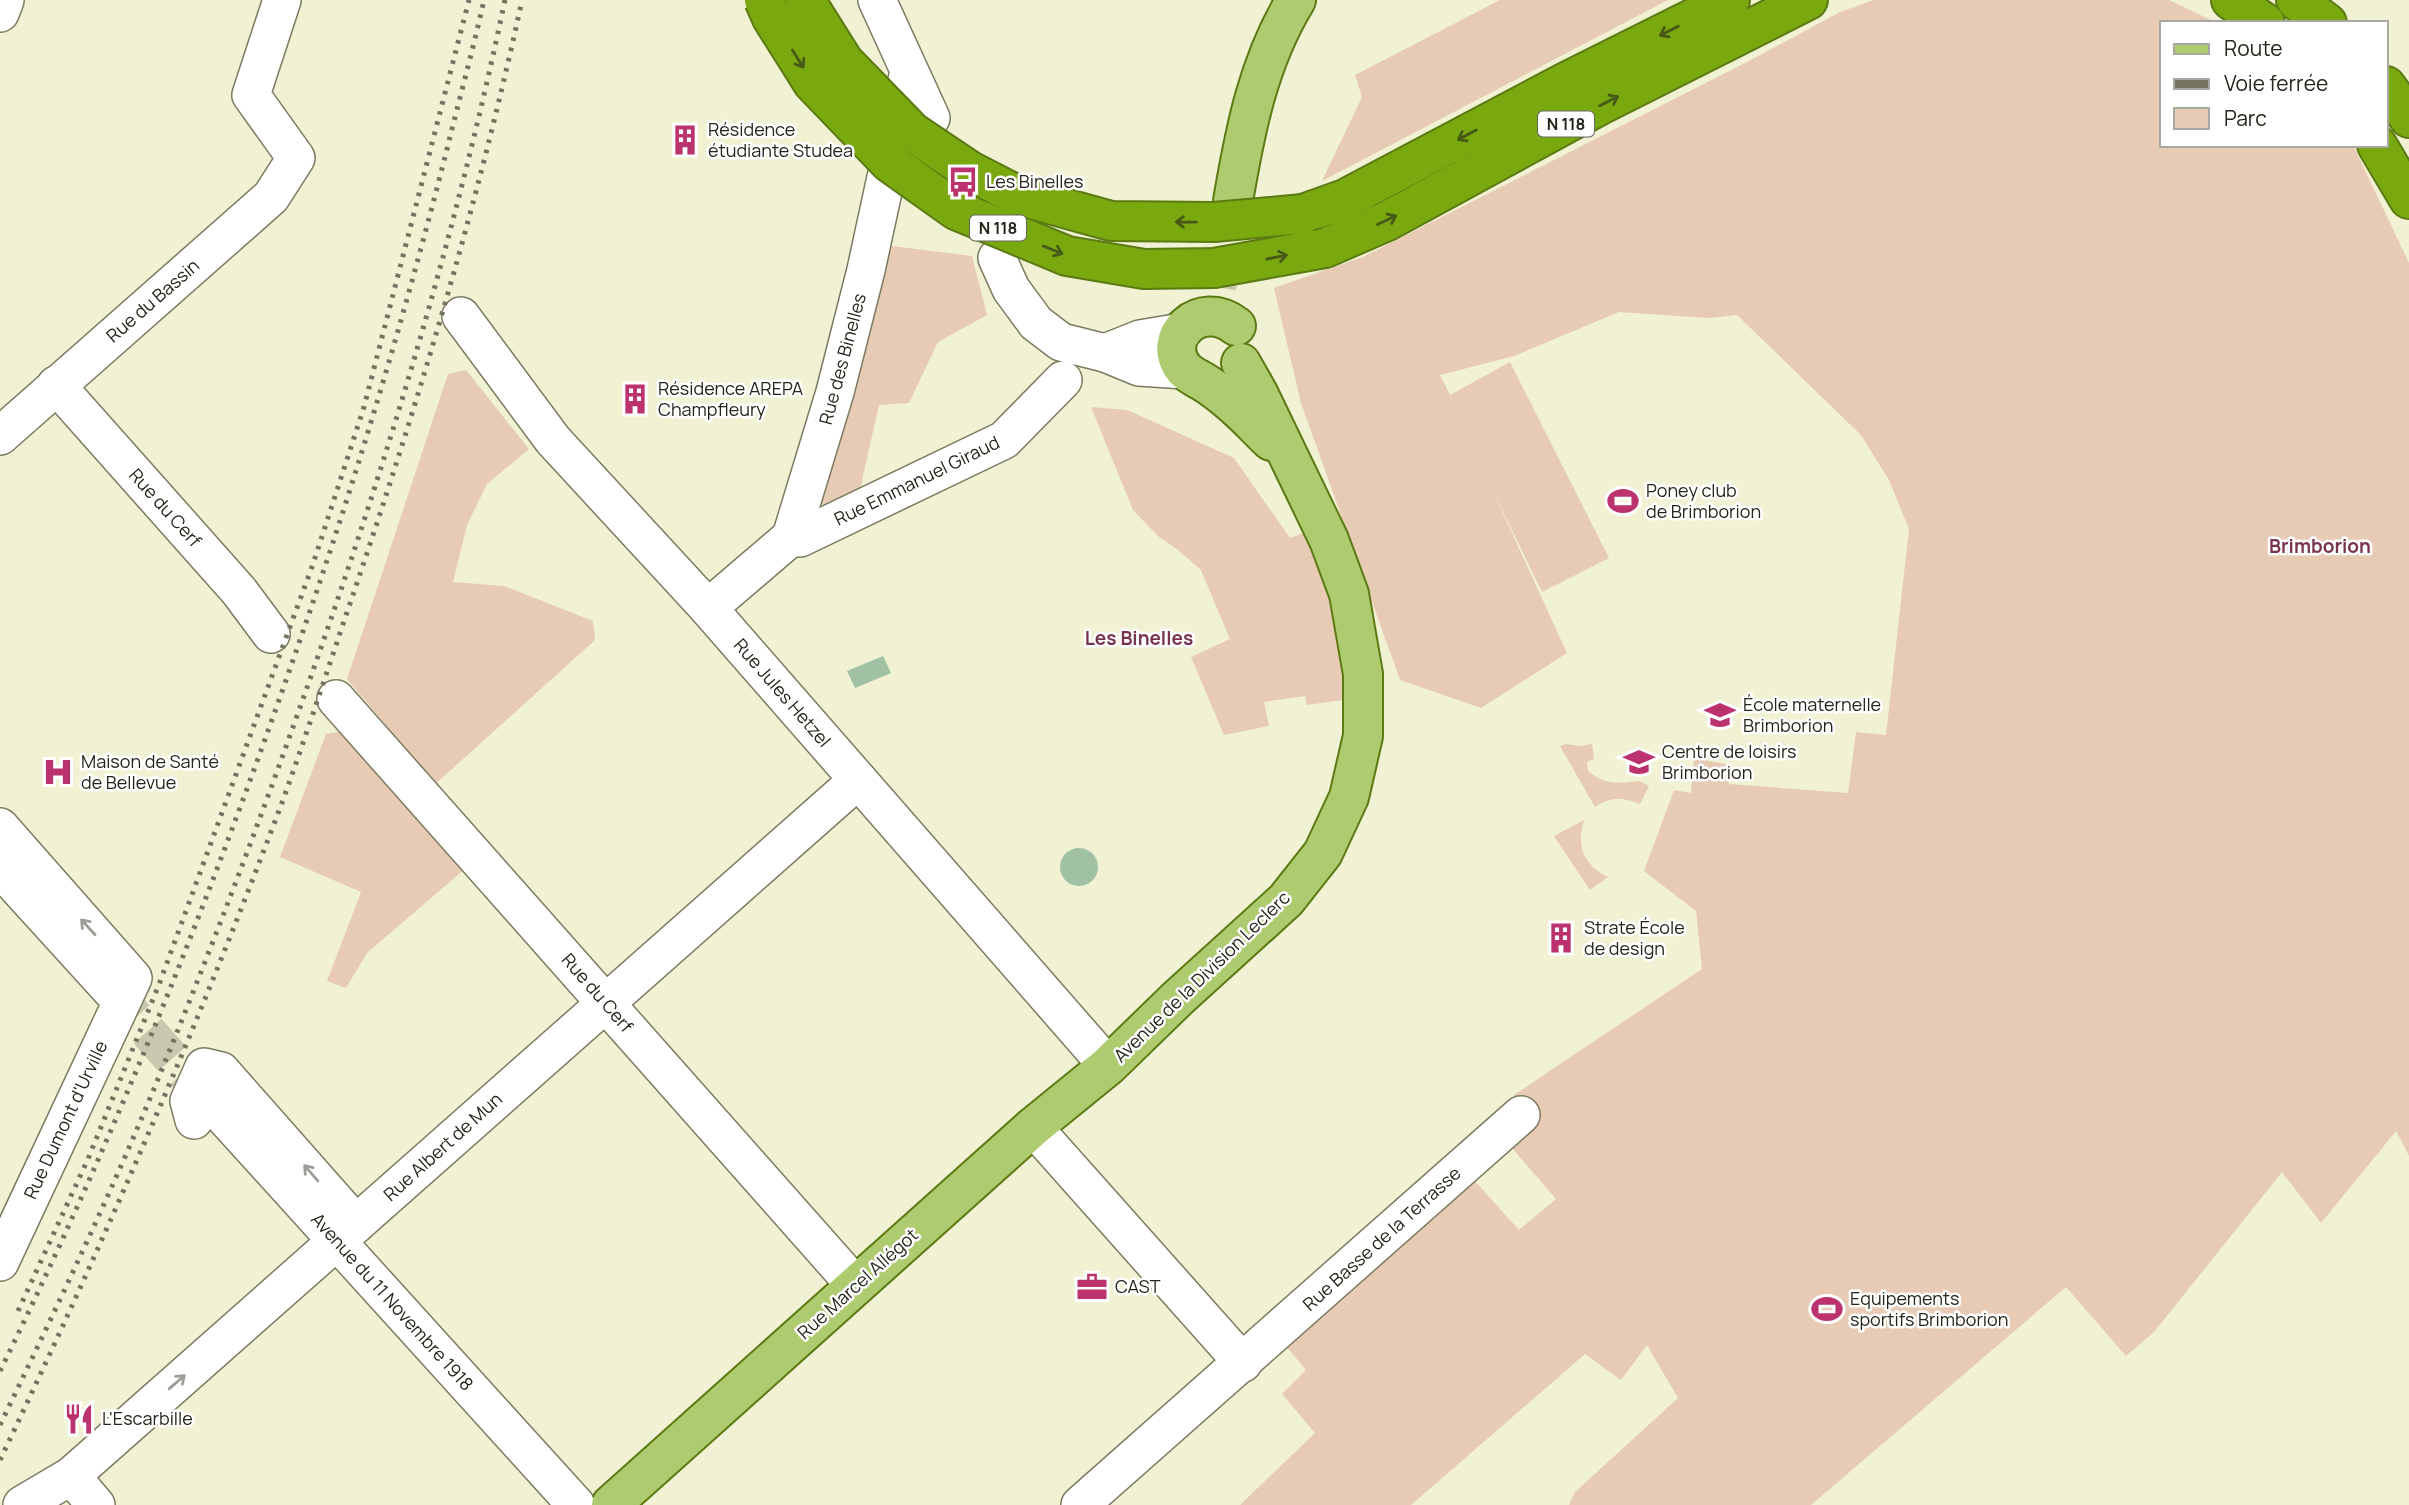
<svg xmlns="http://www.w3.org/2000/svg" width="2409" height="1505" font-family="Manrope,sans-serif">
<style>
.green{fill:#e7cbb4}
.water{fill:#a0c1a4}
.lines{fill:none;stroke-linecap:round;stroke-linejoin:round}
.minor-tunnel{stroke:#c8c8ae;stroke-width:37;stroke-dasharray:37 18;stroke-linecap:butt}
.major-tunnel{stroke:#c8c8ae;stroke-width:38;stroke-dasharray:38 19;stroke-linecap:butt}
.minor-casing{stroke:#7c7b61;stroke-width:40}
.major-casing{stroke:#5c7a13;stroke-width:42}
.highway-casing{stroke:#5c7a13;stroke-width:42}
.minor{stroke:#fff;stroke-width:37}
.major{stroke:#afcb6f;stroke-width:38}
.highway{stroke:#79a80f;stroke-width:38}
.rail{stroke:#747361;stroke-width:5;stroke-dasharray:3.5 7;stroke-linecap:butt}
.highway-bridge-casing{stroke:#5c7a13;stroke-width:42;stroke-linecap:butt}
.highway-bridge{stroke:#79a80f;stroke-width:38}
.oneway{stroke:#475916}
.oneway2{stroke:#9d9d98}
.labels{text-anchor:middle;stroke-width:5;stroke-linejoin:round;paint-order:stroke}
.shield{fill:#fff;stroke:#67665f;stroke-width:2}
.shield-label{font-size:16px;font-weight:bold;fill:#26251a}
.poi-label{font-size:18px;fill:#26251a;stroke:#fff;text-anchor:start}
.street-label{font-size:18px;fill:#26251a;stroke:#fff}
.neighbourhood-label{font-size:19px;font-weight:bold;fill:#78344e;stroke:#fff}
</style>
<rect width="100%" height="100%" fill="#f1f1d3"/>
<g class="green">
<path d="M1500,0H1668L1322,181L1362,97L1355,75Z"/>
<path d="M1874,0H2169L2217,23H2162V145H2353L2409,263V1156L2396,1131L2321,1223L2282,1172L2154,1332L2126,1356L2066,1287L1811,1505H1569L1575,1492L1678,1398L1647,1345L1621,1380L1585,1354L1411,1505H1240L1315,1433L1282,1394L1306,1370L1285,1345L1472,1178L1519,1230L1556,1199L1500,1134L1525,1112L1514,1095L1702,969L1696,911L1644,871L1674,790L1691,793L1694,758L1726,764L1729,784L1848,793L1856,732L1886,735L1909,529L1889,480L1861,435L1737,315L1708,318L1619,312L1514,356L1440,375L1450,395L1510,362L1609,558L1542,592L1491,487L1567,653L1481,708L1400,680L1301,403L1274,288L1363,257L1749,61L1840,12Z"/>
<path d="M884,245L972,256L987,315L938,342L909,403L879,405L856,507L839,515L819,501Z"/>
<path d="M466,370L529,449L487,484L467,525L453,582L504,586L593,621L595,640L432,787L386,736L391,731L347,679L448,374Z"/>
<path d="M1091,407L1127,410L1234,458L1290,538L1304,533C1310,545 1318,558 1323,572C1338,612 1342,657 1343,700L1307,705L1305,696L1264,702L1269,726L1224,735L1191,657L1230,639L1201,570L1178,550L1159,537L1133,510Z"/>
<path d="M344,731L466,868L367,953L346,988L327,981L361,892L280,857L326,734Z"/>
<path d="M1566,744L1580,746L1592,744L1594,759L1587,762L1588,771C1605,785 1618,784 1639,781L1649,786L1640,804C1623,797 1610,797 1595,807L1560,746Z"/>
<path d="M1584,820C1576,845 1583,865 1608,877L1590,890L1554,836Z"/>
</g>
<g class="water">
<path d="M883,656L891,673L855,688L847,671Z"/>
<circle cx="1079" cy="867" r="19"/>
</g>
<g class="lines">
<path class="minor-tunnel" d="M111,990L208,1099"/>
<path class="major-tunnel" d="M1217,287L1233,201"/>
<g class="minor-casing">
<g id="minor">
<path d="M877,0L931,118"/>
<path d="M0,13L5,0"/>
<path d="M997,258L1011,289L1036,323L1061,342L1105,353L1139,367L1185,370"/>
<path d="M461,316L553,440L708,608L1108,1066"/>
<path d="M1105,353L1140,339L1182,332"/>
<path d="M56,385L239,591L271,634"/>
<path d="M0,436L271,197L296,158L251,95L282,0"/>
<path d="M791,537L800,538L1004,440L1063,380"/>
<path d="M708,608L791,537L835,392L866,270L909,71"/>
<path d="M336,699L856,1286"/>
<path d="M0,827L133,978L0,1262"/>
<path d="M0,868L111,990"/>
<path d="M208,1099L576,1505"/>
<path d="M194,1120L189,1101L204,1067L221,1071L356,1224"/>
<path d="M1033,1127L1243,1363"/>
<path d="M71,1476L96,1505"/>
<path d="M22,1505L71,1476L858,780"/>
<path d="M1080,1505L1521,1115"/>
</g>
</g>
<g class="major-casing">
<g id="major">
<path d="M1233,201C1245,131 1258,62 1296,0"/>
<path d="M1236,326C1200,298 1159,338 1184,369C1190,375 1195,377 1202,381C1214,388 1226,398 1236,407C1248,417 1259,430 1271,441"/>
<path d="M611,1505L1033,1127L1108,1066L1178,998L1286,900L1323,853L1349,797L1363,736V674L1349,594L1329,540L1258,393L1241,363"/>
</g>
</g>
<g class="highway-casing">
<g id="highway">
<path d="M2231,0L2265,23"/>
<path d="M2296,0L2327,23"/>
<path d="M2386,86L2409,118"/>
<path d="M2377,145L2409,199"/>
<path d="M1303,214L1345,199L1566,82L1730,0"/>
<path d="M1325,248L1387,221L1600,105L1808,0"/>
</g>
</g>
<use href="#minor" class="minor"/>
<use href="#major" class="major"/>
<use href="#highway" class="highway"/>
<g class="rail">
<path d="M18,1311L88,1159L160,982L313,564L364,407L469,0"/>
<path d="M0,1371C116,1135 214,889 300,640C356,479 405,315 447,149C459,100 473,50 484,0"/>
<path d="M0,1425C55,1311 110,1196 158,1079C215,940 268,800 317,659C393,443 458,224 505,0"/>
<path d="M0,1460C103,1244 199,1024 283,800C303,744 322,687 341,630C412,423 476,214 522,0"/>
</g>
<g class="highway-bridge-casing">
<g id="highway-bridge">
<path d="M764,0L772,18L813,83L890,163L956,210L1067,256L1144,269L1214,268L1325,248"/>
<path d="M805,0L844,62L912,132L970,171L1017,195L1111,221L1214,222L1303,214"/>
</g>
</g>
<use href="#highway-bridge" class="highway-bridge"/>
</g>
<defs><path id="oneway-shaft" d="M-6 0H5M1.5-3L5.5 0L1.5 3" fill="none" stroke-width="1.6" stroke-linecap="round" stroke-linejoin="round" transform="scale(1.75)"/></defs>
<g class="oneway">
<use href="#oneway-shaft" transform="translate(1669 31) rotate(153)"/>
<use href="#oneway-shaft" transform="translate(798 59) rotate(58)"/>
<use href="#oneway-shaft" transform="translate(1609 101) rotate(-27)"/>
<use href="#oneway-shaft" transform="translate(1467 135) rotate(152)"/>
<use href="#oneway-shaft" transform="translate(1387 220) rotate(-26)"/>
<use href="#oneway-shaft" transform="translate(1186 222) rotate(-179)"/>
<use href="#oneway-shaft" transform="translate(1053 250) rotate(22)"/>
<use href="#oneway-shaft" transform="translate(1277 257) rotate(-11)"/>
</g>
<g class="oneway2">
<use href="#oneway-shaft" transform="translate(88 927) rotate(-132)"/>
<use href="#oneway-shaft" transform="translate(311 1173) rotate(-131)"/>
<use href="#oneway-shaft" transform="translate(177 1382) rotate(-41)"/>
</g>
<defs>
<g id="building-bare" transform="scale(2.415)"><path d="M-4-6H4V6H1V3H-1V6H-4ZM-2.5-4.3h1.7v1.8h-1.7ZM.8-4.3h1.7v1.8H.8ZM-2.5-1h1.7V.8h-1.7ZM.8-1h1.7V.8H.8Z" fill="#bb326e" stroke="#fff" stroke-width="2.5" paint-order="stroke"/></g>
<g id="bus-bare" transform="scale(2.415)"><path d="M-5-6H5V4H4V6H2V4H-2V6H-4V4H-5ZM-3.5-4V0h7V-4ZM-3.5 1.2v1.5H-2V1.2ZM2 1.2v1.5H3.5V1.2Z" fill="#bb326e" stroke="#fff" stroke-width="2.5" paint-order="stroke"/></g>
<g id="stadium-bare" transform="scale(2.415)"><path d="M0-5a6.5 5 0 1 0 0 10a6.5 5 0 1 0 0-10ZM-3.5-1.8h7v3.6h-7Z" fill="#bb326e" stroke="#fff" stroke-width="2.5" paint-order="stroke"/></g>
<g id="school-bare" transform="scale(2.415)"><path d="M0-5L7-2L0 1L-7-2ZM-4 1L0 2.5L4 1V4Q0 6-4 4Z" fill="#bb326e" stroke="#fff" stroke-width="2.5" paint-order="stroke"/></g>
<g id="hospital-bare" transform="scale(2.415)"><path d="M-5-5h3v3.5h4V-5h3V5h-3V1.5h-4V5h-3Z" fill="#bb326e" stroke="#fff" stroke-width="2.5" paint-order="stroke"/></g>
<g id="office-bare" transform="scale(2.415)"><path d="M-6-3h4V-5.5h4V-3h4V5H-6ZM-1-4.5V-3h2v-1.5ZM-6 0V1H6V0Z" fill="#bb326e" stroke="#fff" stroke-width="2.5" paint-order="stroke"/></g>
<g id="restaurant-bare" transform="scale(2.415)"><path d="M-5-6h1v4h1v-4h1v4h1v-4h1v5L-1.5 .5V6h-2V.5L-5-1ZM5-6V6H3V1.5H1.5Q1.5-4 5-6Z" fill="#bb326e" stroke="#fff" stroke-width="2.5" paint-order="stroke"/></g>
</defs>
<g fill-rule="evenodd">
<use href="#building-bare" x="685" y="140"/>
<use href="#bus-bare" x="963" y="182"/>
<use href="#building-bare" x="635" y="399"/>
<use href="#stadium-bare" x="1623" y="501"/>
<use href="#school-bare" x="1720" y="715"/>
<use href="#school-bare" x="1639" y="762"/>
<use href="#hospital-bare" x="58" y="772"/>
<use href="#building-bare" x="1561" y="938"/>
<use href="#office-bare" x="1092" y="1287"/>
<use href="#stadium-bare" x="1827" y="1309"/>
<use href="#restaurant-bare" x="79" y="1419"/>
</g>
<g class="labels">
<g class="shield">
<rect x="1538" y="111.5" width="56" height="25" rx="5"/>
<rect x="970" y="215.5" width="56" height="25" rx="5"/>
</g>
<g class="shield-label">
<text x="1566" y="130">N 118</text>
<text x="998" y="234">N 118</text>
</g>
<g class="poi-label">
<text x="708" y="136">Résidence<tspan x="708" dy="21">étudiante Studea</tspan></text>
<text x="986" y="188">Les Binelles</text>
<text x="658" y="395">Résidence AREPA<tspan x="658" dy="21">Champfleury</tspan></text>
<text x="1646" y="497">Poney club<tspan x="1646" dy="21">de Brimborion</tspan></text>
<text x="1743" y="711">École maternelle<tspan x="1743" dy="21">Brimborion</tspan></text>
<text x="1662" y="758">Centre de loisirs<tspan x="1662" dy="21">Brimborion</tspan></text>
<text x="81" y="768">Maison de Santé<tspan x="81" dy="21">de Bellevue</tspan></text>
<text x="1584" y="934">Strate École<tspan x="1584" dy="21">de design</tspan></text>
<text x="1115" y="1293">CAST</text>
<text x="1850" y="1305">Equipements<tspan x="1850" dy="21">sportifs Brimborion</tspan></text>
<text x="102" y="1425">L'Escarbille</text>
</g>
<g class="street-label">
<text transform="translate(153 301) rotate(-41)" y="6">Rue du Bassin</text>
<text transform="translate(843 359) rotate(-75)" y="6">Rue des Binelles</text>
<text transform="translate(917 481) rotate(-26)" y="6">Rue Emmanuel Giraud</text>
<text transform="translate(165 508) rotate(48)" y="6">Rue du Cerf</text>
<text transform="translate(782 693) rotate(49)" y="6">Rue Jules Hetzel</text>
<text transform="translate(1202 977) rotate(-44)" y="6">Avenue de la Division Leclerc</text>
<text transform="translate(597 993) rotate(49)" y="6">Rue du Cerf</text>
<text transform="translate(66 1120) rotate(-65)" y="6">Rue Dumont d'Urville</text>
<text transform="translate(443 1147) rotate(-42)" y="6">Rue Albert de Mun</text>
<text transform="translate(1382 1239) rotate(-42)" y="6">Rue Basse de la Terrasse</text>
<text transform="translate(858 1284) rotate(-42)" y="6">Rue Marcel Allégot</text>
<text transform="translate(392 1302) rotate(48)" y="6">Avenue du 11 Novembre 1918</text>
</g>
<g class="neighbourhood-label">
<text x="2320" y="553">Brimborion</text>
<text x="1139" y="645">Les Binelles</text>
</g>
</g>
<rect x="2160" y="21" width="228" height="126" fill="#ffffff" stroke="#a8a8a3" stroke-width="2"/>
<rect x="2174" y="44" width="35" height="10" fill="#afcb6f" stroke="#a8a8a3" stroke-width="2"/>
<text x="2224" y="56" font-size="21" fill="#26251a">Route</text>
<rect x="2174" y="79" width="35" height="10" fill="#747361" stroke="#a8a8a3" stroke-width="2"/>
<text x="2224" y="91" font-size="21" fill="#26251a">Voie ferrée</text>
<rect x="2174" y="108" width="35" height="21" fill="#e7cbb4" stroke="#a8a8a3" stroke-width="2"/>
<text x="2224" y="126" font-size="21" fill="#26251a">Parc</text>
</svg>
